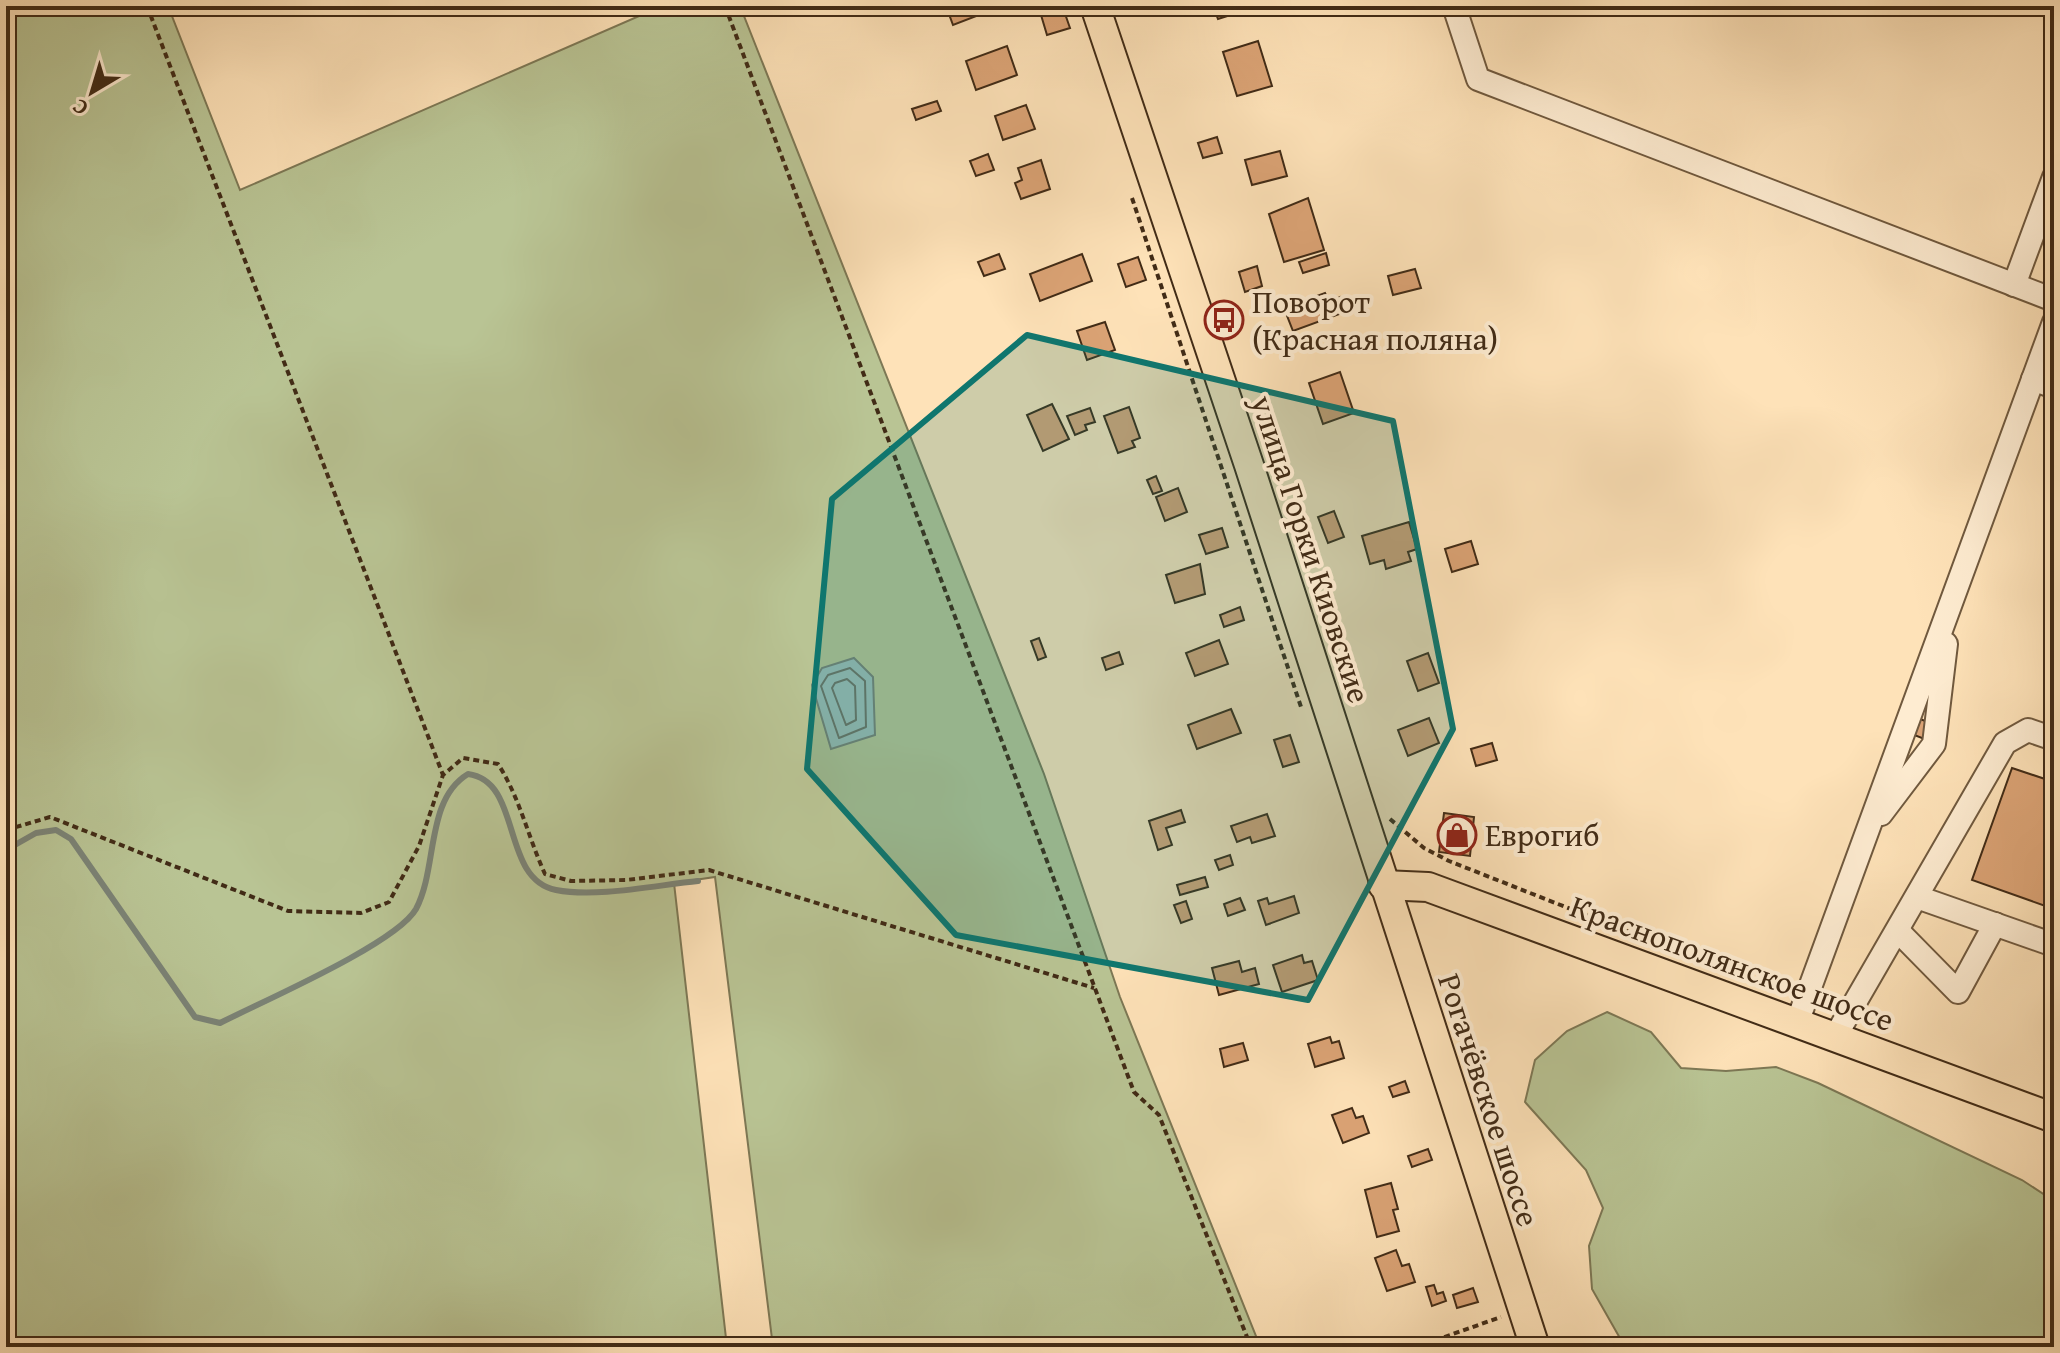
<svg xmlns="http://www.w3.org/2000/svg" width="2060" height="1353" font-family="'Gentium Book Plus',serif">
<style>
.green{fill:#b9c494;stroke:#7d7855;stroke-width:2}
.water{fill:#a1bdb6;stroke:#7b8376;stroke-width:2}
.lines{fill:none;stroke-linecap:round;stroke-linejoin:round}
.shore{stroke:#717466;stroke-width:2}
.stream{stroke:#7b8376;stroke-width:6}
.building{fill:#dba375;stroke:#412b16;stroke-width:2}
.minor-casing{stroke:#70593e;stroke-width:26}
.major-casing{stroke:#412b16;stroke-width:32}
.path{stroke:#412b16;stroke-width:4;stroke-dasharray:6 4;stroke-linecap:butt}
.minor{stroke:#feecd1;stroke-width:22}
.major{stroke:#fee2b8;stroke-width:28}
.marked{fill:#0f766e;fill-opacity:0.2;stroke:#0f766e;stroke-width:6;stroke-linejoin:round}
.labels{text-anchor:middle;stroke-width:8;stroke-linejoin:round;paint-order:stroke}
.poi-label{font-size:32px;fill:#412b16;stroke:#feecd1;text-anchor:start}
.street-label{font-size:32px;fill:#412b16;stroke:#feecd1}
</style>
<rect width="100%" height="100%" fill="#fee2b8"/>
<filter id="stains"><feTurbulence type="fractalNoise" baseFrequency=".0025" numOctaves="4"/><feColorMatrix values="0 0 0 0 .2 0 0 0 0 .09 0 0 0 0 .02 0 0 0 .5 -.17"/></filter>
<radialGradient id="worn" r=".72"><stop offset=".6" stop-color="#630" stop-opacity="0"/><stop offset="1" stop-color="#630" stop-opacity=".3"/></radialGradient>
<g class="green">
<path d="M6,6H168L240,190L662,6H740L1044,774L1120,997L1258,1341L1266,1347H773L715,877L674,883L727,1347H6Z"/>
<path d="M1607,1012L1651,1032L1681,1068L1726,1071L1776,1067L1818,1083L2022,1180L2054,1201V1326L2042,1347H1625L1592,1289L1589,1246L1603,1208L1586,1170L1525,1102L1535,1060L1567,1031Z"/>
</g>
<path class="water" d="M854,658L873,677L875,735L831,749L812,685L822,668Z"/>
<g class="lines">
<g class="shore">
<path d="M850,668L865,681L866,727L839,738L821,686L828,675Z"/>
<path d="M847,679L855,686L856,720L846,725L832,688L835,683Z"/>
</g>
<path class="stream" d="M6,850L36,833L56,830L71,839L195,1017L220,1023C261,1002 396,944 416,909C438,868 425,800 468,774C523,781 500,879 556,890C596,898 657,885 698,881"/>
</g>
<g class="building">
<path d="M946,6H990L992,10L953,25Z"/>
<path d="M1213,6H1242L1243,11L1218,19Z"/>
<path d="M1063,8L1070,28L1047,35L1041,15Z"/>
<path d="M1258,41L1272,86L1237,96L1223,52Z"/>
<path d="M1007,46L1017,75L976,90L966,61Z"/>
<path d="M937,101L941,111L916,120L912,109Z"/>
<path d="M1026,105L1035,129L1003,140L995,116Z"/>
<path d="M1217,137L1222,153L1203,158L1198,143Z"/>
<path d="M1280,151L1287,176L1252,185L1245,160Z"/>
<path d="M988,154L994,170L976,176L970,161Z"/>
<path d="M1041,160L1050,189L1021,199L1015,183L1022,180L1018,168Z"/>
<path d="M1308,198L1324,250L1284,262L1269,214Z"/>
<path d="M1326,253L1329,265L1303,273L1299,262Z"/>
<path d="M999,254L1005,269L984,276L978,262Z"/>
<path d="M1082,254L1092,281L1040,301L1030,274Z"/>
<path d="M1138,257L1146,280L1126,287L1118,264Z"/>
<path d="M1257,266L1262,286L1245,292L1239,272Z"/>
<path d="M1415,269L1421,288L1393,295L1388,276Z"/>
<path d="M1325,293L1329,302L1340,297L1345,312L1293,331L1284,308Z"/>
<path d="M1105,322L1115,350L1087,360L1077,331Z"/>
<path d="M1340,372L1354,413L1323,424L1309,383Z"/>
<path d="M1052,404L1069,439L1043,451L1027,415Z"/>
<path d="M1129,407L1140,438L1132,441L1135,447L1118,453L1104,416Z"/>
<path d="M1090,408L1095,422L1085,425L1087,430L1075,435L1067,416Z"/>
<path d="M1156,476L1162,491L1153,494L1147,480Z"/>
<path d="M1178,488L1187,512L1165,521L1156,497Z"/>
<path d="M1334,511L1344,537L1328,543L1318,517Z"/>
<path d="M1409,522L1417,549L1408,552L1411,561L1386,569L1384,560L1370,564L1362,536Z"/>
<path d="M1222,528L1228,547L1206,554L1199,535Z"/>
<path d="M1471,541L1478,564L1452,572L1445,549Z"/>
<path d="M1200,564L1205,594L1175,603L1166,575Z"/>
<path d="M1240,607L1244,620L1224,627L1220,615Z"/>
<path d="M1039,638L1046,657L1038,660L1031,641Z"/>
<path d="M1219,640L1228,664L1195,676L1186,653Z"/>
<path d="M1119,652L1123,664L1106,670L1102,658Z"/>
<path d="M1428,653L1439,683L1418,691L1407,661Z"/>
<path d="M1231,709L1241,733L1197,749L1188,725Z"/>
<path d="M1915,717L1933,724L1927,740L1909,733Z"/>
<path d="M1429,718L1439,743L1408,756L1398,730Z"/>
<path d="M1290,735L1299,762L1283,767L1274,740Z"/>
<path d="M1492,743L1497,760L1476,766L1471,749Z"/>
<path d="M2012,768L2054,782V909L1972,880Z"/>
<path d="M1181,810L1185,822L1166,828L1172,845L1158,850L1149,821Z"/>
<path d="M1444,813L1474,817L1470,856L1439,852Z"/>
<path d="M1267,814L1275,836L1252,843L1250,837L1237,842L1231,826Z"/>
<path d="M1230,855L1233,865L1219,870L1215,860Z"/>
<path d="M1205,877L1208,887L1180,895L1177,885Z"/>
<path d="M1294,896L1299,913L1266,925L1258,901L1267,898L1269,904Z"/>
<path d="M1240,898L1245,910L1228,916L1224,904Z"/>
<path d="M1186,901L1192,919L1181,923L1174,905Z"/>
<path d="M1302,955L1304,963L1312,961L1318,980L1282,992L1273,965Z"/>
<path d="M1239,961L1242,972L1255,968L1259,984L1219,995L1212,968Z"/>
<path d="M1330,1037L1332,1043L1339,1041L1344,1058L1315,1067L1308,1044Z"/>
<path d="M1243,1043L1248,1060L1224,1067L1220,1049Z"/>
<path d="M1405,1081L1409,1092L1393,1097L1389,1087Z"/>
<path d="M1352,1108L1356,1118L1363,1116L1369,1133L1343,1143L1332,1115Z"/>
<path d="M1428,1149L1432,1160L1412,1167L1408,1156Z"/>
<path d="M1391,1183L1398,1209L1393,1210L1399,1231L1377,1237L1365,1190Z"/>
<path d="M1396,1250L1402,1266L1409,1264L1415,1282L1387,1291L1375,1258Z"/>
<path d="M1434,1285L1437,1294L1443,1292L1446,1301L1432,1306L1426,1287Z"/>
<path d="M1473,1288L1478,1302L1457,1308L1453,1295Z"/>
</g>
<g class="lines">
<g class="minor-casing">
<g id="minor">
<path d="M1454,6L1478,79L2054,300"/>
<path d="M2014,285L2054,177"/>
<path d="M2033,379L2054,387"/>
<path d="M1881,814L1934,744L1946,644"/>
<path d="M1917,897L2054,945"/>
<path d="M1898,931L1958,992L1995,924"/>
<path d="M1797,1023L2054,322"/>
<path d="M1835,1037L2005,743L2028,730L2054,739"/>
</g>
</g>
<g class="major-casing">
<g id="major">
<path d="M1095,6L1249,465L1535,1347"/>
<path d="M1383,885L1428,887L2054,1118"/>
</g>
</g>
<g class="path">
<path d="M147,6L443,775"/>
<path d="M725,6L1134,1092L1159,1115L1251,1347"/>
<path d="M1132,198L1302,710"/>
<path d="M1390,819L1424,848L1449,861L1715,966"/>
<path d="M6,830L50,817L288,911L361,913L389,902L419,846L443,775L463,758L498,764C520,798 528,837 545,874L571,881L626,880L709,870L1094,988"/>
<path d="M1416,1347L1501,1317"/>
</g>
<use href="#minor" class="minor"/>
<use href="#major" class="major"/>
</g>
<path class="marked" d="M1027,335L1393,421L1453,729L1308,1000L956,935L807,769L832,499Z"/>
<defs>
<g id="bus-ring" transform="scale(2)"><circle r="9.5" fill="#feecd1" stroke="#8f2418" stroke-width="1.5"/><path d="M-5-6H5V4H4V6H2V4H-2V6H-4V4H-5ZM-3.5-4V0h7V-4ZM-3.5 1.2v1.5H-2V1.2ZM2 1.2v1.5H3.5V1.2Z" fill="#8f2418"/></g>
<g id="shop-ring" transform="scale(2)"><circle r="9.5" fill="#feecd1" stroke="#8f2418" stroke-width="1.5"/><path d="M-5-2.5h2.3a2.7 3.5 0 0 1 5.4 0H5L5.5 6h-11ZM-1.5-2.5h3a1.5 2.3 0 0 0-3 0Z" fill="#8f2418"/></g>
</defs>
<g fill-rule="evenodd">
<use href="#bus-ring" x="1224" y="320"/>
<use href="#shop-ring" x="1457" y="835"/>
</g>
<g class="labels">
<g class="poi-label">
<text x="1252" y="313">Поворот<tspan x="1252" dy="37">(Красная поляна)</tspan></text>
<text x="1485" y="846">Еврогиб</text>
</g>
<g class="street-label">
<text transform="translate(1311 549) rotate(72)" y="11">улица Горки Киовские</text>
<text transform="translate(1732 963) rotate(20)" y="11">Краснополянское шоссе</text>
<text transform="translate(1489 1100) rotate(72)" y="11">Рогачёвское шоссе</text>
</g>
</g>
<rect width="2060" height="1353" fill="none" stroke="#fee2b8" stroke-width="32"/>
<rect x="8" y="8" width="2044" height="1337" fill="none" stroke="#412b16" stroke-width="4"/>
<rect x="16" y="16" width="2028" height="1321" fill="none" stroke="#412b16" stroke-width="2"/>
<g transform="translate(92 92) rotate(218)" stroke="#feecd1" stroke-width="6" paint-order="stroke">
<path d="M0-6L14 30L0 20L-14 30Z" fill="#412b16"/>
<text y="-12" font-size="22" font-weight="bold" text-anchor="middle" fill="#412b16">С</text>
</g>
<rect width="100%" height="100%" filter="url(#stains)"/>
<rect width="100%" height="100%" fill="url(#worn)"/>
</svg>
